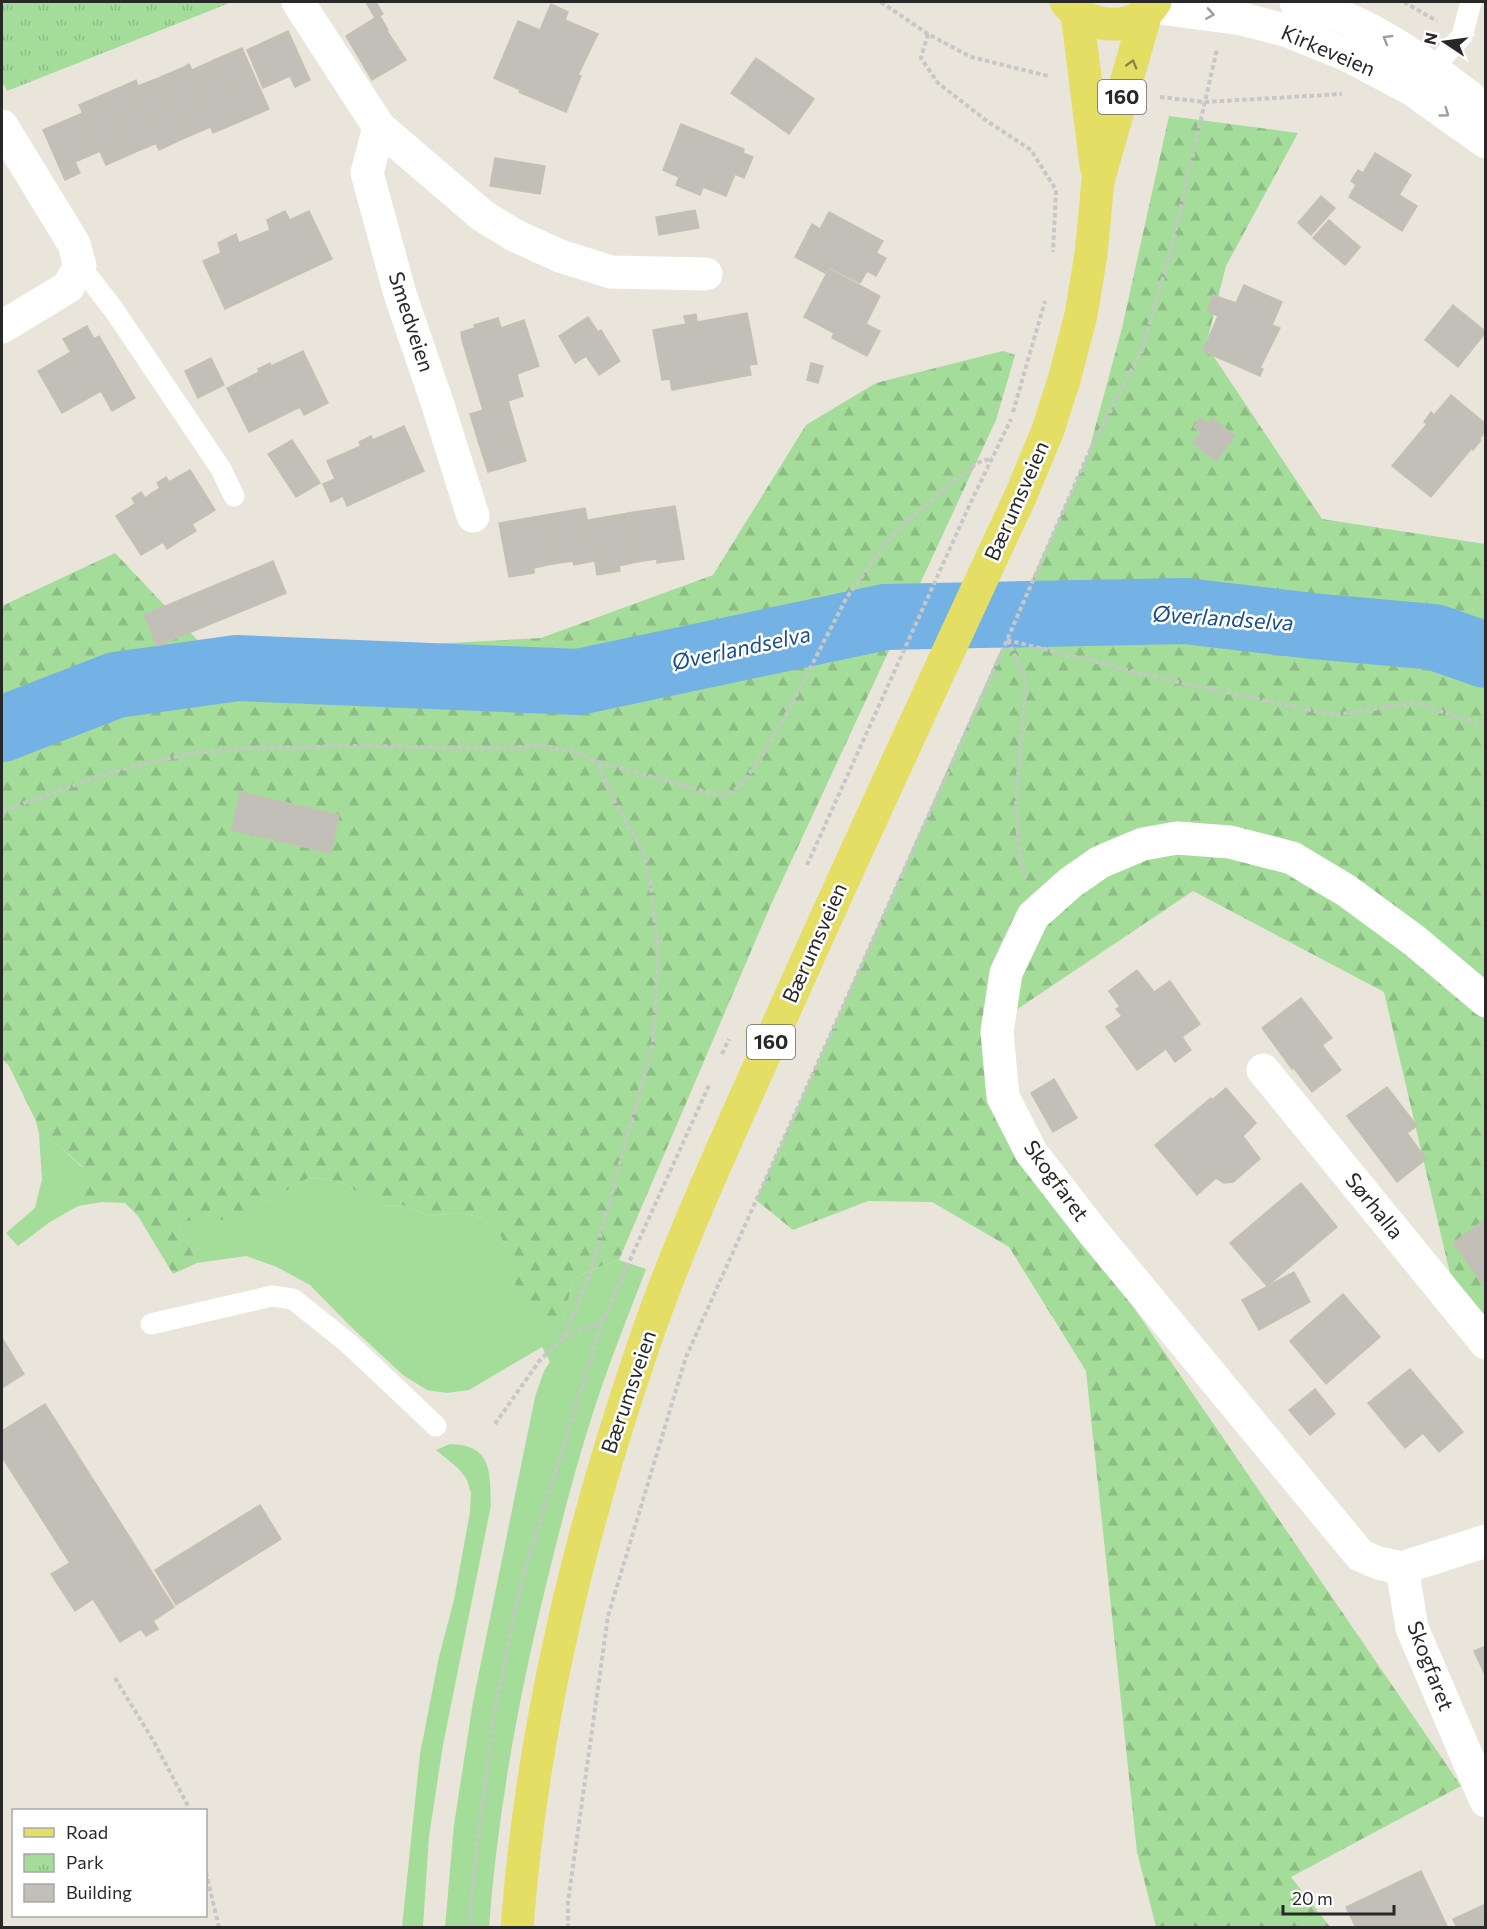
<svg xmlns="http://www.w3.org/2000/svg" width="1487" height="1929" font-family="Commissioner,sans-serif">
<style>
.grass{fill:#a4dc9a}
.forest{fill:url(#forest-firs)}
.park{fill:url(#park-tufts)}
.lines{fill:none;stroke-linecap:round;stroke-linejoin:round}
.river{stroke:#74b1e4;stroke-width:66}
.building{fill:#c1bfb7;stroke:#c4c1b4;stroke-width:1.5}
.path{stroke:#c7c7c7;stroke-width:4;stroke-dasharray:4.5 3;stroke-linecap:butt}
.lane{stroke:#fff;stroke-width:21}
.street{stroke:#fff;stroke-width:33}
.secondary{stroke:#fff;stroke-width:33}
.primary{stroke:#e4df64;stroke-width:33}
.oneway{stroke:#9e9e9e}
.oneway2{stroke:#868446}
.labels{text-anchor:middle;stroke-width:5;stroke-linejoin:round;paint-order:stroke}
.shield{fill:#fff;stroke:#686868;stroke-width:1.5}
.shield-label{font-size:20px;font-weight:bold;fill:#282828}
.street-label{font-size:21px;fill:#282828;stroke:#fff}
.water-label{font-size:22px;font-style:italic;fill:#174e8c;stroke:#fff}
</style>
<defs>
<pattern id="forest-firs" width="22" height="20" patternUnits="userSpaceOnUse" patternTransform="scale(1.5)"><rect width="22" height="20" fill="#a4dc9a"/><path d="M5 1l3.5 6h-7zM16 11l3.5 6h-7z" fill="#8dbd85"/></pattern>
<pattern id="park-tufts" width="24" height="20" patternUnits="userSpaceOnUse" patternTransform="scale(1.5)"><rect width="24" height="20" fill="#a4dc9a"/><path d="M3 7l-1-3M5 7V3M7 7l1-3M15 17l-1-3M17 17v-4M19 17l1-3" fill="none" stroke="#8dbd85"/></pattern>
</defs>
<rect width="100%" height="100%" fill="#e9e5da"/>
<g class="grass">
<path d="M39,1134L59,1146L83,1168L78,1175V1206L50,1222L18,1246L6,1233L35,1208L42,1179Z"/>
<path d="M310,1177L341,1182L382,1206L403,1205L429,1216L458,1213L487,1218L499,1232L508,1255L563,1320C566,1311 570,1289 573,1283C578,1272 607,1265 619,1260L646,1269C632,1306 617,1343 604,1380C582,1443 565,1508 549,1573C520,1690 498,1808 489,1927H445L454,1825L473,1702L535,1397L544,1371L550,1362L542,1347L469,1390L447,1393L427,1390L403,1375L350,1326L310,1285L277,1267L246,1256L197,1263L177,1221L194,1220L257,1208Z"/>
<path d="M450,1444C492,1445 490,1471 491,1505L443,1745L429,1836L423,1927H402L420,1754L439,1657L454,1600L470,1512L471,1493L467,1480L459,1469L436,1450Z"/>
</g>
<g class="forest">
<path d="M1169,116L1298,133L1226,266L1206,345L1322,519L1485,544V1315L1452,1282L1384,992L1193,891L1004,1018L996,1106L1461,1786L1291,1877L1330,1927H1156L1137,1852L1086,1371L1009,1247L932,1202L868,1201L793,1230L756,1200L1088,454L1122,328Z"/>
<path d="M1003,351L1015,355L996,420L769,909L619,1260C606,1265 578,1272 573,1283C570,1290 566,1311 563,1320L549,1317L517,1290L508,1255L499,1232L487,1218L458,1213L429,1216L403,1205L382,1206L341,1182L310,1177L257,1208L221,1220L177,1221L197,1263L173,1274L138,1216L125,1203L102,1202L78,1206V1175L83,1167L59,1146L39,1134L36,1121L9,1066L2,1059V606L115,553L205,648L376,647L541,638L713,575L806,425L876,383Z"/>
</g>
<path class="park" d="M2,2H232L7,91L2,81Z"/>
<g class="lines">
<path class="river" d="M2,729L116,685L237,668L578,682L885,617L1185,611L1312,626L1434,637L1486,655"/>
</g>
<g class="building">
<path d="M366,2H376L383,14L380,16L388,30L387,31L406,60L372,80L346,36L375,18Z"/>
<path d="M551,4L568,12L565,20L598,34L578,75L581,76L566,112L519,92L520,90L494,78L518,21L540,30Z"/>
<path d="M288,31L310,80L295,87L290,76L263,88L247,50Z"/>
<path d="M242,48L269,109L241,121L214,60Z"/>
<path d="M756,58L814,99L789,134L731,93Z"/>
<path d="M214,60L241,121L213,133L184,67L189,64L192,70Z"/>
<path d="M184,67L210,127L187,137L161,77Z"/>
<path d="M161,77L187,137L159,150L130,83L136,80L138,86Z"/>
<path d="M130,83L157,143L133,153L107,93Z"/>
<path d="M107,93L133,153L106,165L79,105Z"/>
<path d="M83,113L100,151L75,162L80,173L65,180L43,130Z"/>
<path d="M681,124L744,149L743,153L753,157L744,178L735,174L726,196L703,187L700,195L676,185L679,177L663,170Z"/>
<path d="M1375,153L1411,175L1399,195L1417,206L1402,231L1349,197L1356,185L1351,181L1358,170L1363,173Z"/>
<path d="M495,158L545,166L540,194L490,186Z"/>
<path d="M1321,196L1335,208L1311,235L1298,223Z"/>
<path d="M695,210L699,228L659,235L656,217Z"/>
<path d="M285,211L290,220L309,211L332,259L225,309L203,261L221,253L218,243L236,234L239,243L270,230L267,220Z"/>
<path d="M829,212L883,241L876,253L886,258L876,276L867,271L860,283L829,267L825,273L795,257L812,224L820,229Z"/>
<path d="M1329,220L1360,247L1345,265L1313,238Z"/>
<path d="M829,269L880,296L866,324L880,331L867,356L832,338L834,333L804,317Z"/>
<path d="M1244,285L1282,302L1272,325L1280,328L1260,368L1263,369L1260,376L1203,351L1218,316L1207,311L1213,295L1236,303Z"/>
<path d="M1453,305L1486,332L1458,367L1425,340Z"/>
<path d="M747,313L757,364L749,365L751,375L672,390L670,379L662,380L653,330L686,324L684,316L696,314L697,322Z"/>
<path d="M588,317L598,332L601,330L620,361L599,375L586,356L575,363L559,336Z"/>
<path d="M498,318L501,328L524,320L539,366L517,374L523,396L508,401L517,432L479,444L470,414L483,410L462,340L461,332L475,328L474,325Z"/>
<path d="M87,326L94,339L99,336L135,398L112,411L101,391L62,413L38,371L71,352L63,339Z"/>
<path d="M303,351L328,403L304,415L300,407L249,432L227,388L259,372L258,369L270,363L271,366Z"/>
<path d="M211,358L224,385L198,398L185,371Z"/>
<path d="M811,363L823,366L818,383L807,380Z"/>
<path d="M1451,395L1486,424V431L1479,439L1481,440L1473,450L1472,448L1431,497L1392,466L1427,424L1424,422L1431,412L1434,415Z"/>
<path d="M1200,418L1208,424L1212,418L1235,436L1216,461L1193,443L1201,432L1194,427Z"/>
<path d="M404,426L424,471L347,506L343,496L331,502L323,484L335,479L327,461L361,446L359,442L371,436L373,440Z"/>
<path d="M517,432L526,461L488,472L479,444Z"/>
<path d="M292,440L320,483L296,497L268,454Z"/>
<path d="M190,470L215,510L192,524L196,531L181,540L152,493L160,488L157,483L166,477L169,482Z"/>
<path d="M141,492L145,498L152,493L181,540L167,549L163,542L141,555L116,516L135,504L132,498Z"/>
<path d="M675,506L684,559L657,563V559L637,562L628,513Z"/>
<path d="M585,508L595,561L574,565L573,561L553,564L545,515Z"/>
<path d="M628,513L637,562L619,566L620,571L597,575L588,520Z"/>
<path d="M545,515L553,564L534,568V573L509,577L499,523Z"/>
<path d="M273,561L286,593L157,646L144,615Z"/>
<path d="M240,792L339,815L331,853L232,830Z"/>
<path d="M1137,970L1154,992L1170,981L1200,1024L1182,1037L1191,1050L1175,1062L1166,1049L1137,1070L1106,1027L1122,1016L1116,1009L1120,1007L1109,991Z"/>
<path d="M1301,998L1332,1038L1322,1045L1341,1070L1312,1092L1293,1067L1292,1069L1262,1028Z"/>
<path d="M1054,1079L1077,1118L1053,1132L1031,1093Z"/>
<path d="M1387,1087L1417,1126L1407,1133L1426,1159L1397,1182L1347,1116Z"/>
<path d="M1226,1088L1256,1123L1243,1136L1260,1159L1233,1182L1224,1183L1216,1178L1197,1195L1155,1145L1211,1098L1212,1100Z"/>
<path d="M1301,1183L1337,1227L1267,1286L1230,1243Z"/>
<path d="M1486,1219V1288L1453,1243Z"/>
<path d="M1294,1272L1310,1302L1259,1330L1242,1300Z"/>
<path d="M1343,1294L1380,1337L1326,1384L1290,1341Z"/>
<path d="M2,1338L24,1374L2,1388Z"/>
<path d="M1410,1369L1463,1432L1439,1452L1423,1433L1405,1448L1368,1403Z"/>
<path d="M1315,1389L1335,1414L1310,1435L1289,1410Z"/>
<path d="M45,1404L174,1607L153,1621L158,1629L146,1636L141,1629L120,1642L93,1599L75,1611L51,1574L70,1563L2,1457V1431Z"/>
<path d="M260,1505L281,1539L176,1605L155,1570Z"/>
<path d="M1486,1646V1677L1474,1651Z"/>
<path d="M1421,1871L1448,1928H1356L1346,1907Z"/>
<path d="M1486,1904V1928H1457L1453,1919Z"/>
</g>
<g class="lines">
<g class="path">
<path d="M881,2L928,34L971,57L1048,76"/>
<path d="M1404,2L1437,21"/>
<path d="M928,34L921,58L938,83L987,121L1031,150L1056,190L1053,252"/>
<path d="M1160,97L1205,102L1342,94"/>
<path d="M1013,412L1045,301"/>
<path d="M1007,640L1173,681L1334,715L1415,703L1486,726"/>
<path d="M1008,640L1026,681L1016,801L1019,852L1025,877"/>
<path d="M2,811L102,775L142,764L195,753L250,748L358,746L497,748L545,746L578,753L595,761L713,794L722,795L731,792L740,786L760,759L786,715L847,597L884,546L900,527L959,477L977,463L992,458"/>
<path d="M807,865L970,504L1011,419"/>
<path d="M722,1054L729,1039"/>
<path d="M564,1337L602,1322"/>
<path d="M495,1424L540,1360L564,1337L590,1273L653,1043L658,951L651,888L643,852L614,800L596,761"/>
<path d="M115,1678L154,1742L186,1802L189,1810"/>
<path d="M206,1872L219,1928"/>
<path d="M469,1928L473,1878L493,1719L523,1575L602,1322L710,1083"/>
<path d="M568,1928V1902L608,1616L686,1357L1007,640L1088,454L1143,348L1173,242L1217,49"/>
</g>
<g class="lane">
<path d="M1424,78L1462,36L1471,2"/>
<path d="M80,266L114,310L221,469L234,496"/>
<path d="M151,1324L272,1296L293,1299L348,1343L436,1426"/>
</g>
<g class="street">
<path d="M298,2L379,127L367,173L400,294L437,402L473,516"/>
<path d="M2,126L74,244L80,266L68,287L2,327"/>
<path d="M379,127L483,216L514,235L560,256L611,272L706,274"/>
<path d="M1486,1001L1415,941L1347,891L1292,858L1230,842L1177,838L1143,844L1100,862L1070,883L1033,916L1006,973L997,1032L1003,1097L1031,1152L1093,1232L1360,1555L1378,1563L1402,1568L1486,1541"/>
<path d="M1263,1070L1486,1343"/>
<path d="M1402,1568L1412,1628L1486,1801"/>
</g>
<g class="secondary">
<path d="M1296,2C1317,9 1340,15 1360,25C1406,47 1446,79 1486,110"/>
<path d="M1152,7L1242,19L1285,30L1347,55L1413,90L1486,142"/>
</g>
<g class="primary">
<path d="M1066,2C1087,30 1136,33 1155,2"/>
<path d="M1077,13L1096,166"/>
<path d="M517,1928C532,1727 579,1533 644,1344C682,1233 733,1126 781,1018C859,843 940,669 1021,495L1048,430L1064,380L1081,315L1091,254L1098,181L1146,13"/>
</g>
</g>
<defs><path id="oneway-chevron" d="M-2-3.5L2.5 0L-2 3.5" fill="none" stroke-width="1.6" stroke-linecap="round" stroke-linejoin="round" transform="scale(1.5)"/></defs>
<g class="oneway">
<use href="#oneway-chevron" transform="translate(1210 14) rotate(9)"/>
<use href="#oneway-chevron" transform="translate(1387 39) rotate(-150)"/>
<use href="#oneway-chevron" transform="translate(1445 113) rotate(36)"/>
</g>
<use class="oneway2" href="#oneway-chevron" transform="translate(1132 64) rotate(-74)"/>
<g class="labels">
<g class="shield">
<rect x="1098" y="80" width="48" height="34" rx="4.5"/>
<rect x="747" y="1025" width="48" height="34" rx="4.5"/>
</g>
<g class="shield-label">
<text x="1122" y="104">160</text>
<text x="771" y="1049">160</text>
</g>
<g class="street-label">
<text transform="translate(1328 51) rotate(23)" y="7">Kirkeveien</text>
<text transform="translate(411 322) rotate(72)" y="7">Smedveien</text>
<text transform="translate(1017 501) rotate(-66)" y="7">Bærumsveien</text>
<text transform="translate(815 943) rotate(-66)" y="7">Bærumsveien</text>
<text transform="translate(1056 1181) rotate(54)" y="7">Skogfaret</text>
<text transform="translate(1374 1206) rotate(51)" y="7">Sørhalla</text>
<text transform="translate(629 1392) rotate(-71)" y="7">Bærumsveien</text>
<text transform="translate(1430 1666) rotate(69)" y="7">Skogfaret</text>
</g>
<g class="water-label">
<text transform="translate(1223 618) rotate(4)" y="8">Øverlandselva</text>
<text transform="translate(741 648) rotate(-12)" y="8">Øverlandselva</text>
</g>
</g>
<rect width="1487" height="1929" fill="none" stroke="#282828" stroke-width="6"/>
<rect x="12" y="1809" width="195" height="108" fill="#ffffff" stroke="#a9a9a9" stroke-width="1.5"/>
<rect x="24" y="1828" width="30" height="9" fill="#e4df64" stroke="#a9a9a9" stroke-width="1.5"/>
<text x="66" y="1839" font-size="18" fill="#282828">Road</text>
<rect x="24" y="1854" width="30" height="18" fill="url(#park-tufts)" stroke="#a9a9a9" stroke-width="1.5"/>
<text x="66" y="1869" font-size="18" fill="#282828">Park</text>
<rect x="24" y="1884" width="30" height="18" fill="#c1bfb7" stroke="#a9a9a9" stroke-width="1.5"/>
<text x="66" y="1899" font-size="18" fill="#282828">Building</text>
<g transform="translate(1445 42) rotate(283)" stroke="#ffffff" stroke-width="4.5" paint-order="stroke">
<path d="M0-4.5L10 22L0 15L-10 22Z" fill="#282828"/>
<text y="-9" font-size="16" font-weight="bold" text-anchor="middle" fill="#282828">N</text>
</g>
<path d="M1283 1905v9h111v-9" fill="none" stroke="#282828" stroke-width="3"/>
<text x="1292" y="1905" font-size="18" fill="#282828" stroke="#ffffff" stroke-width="4.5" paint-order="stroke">20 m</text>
</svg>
